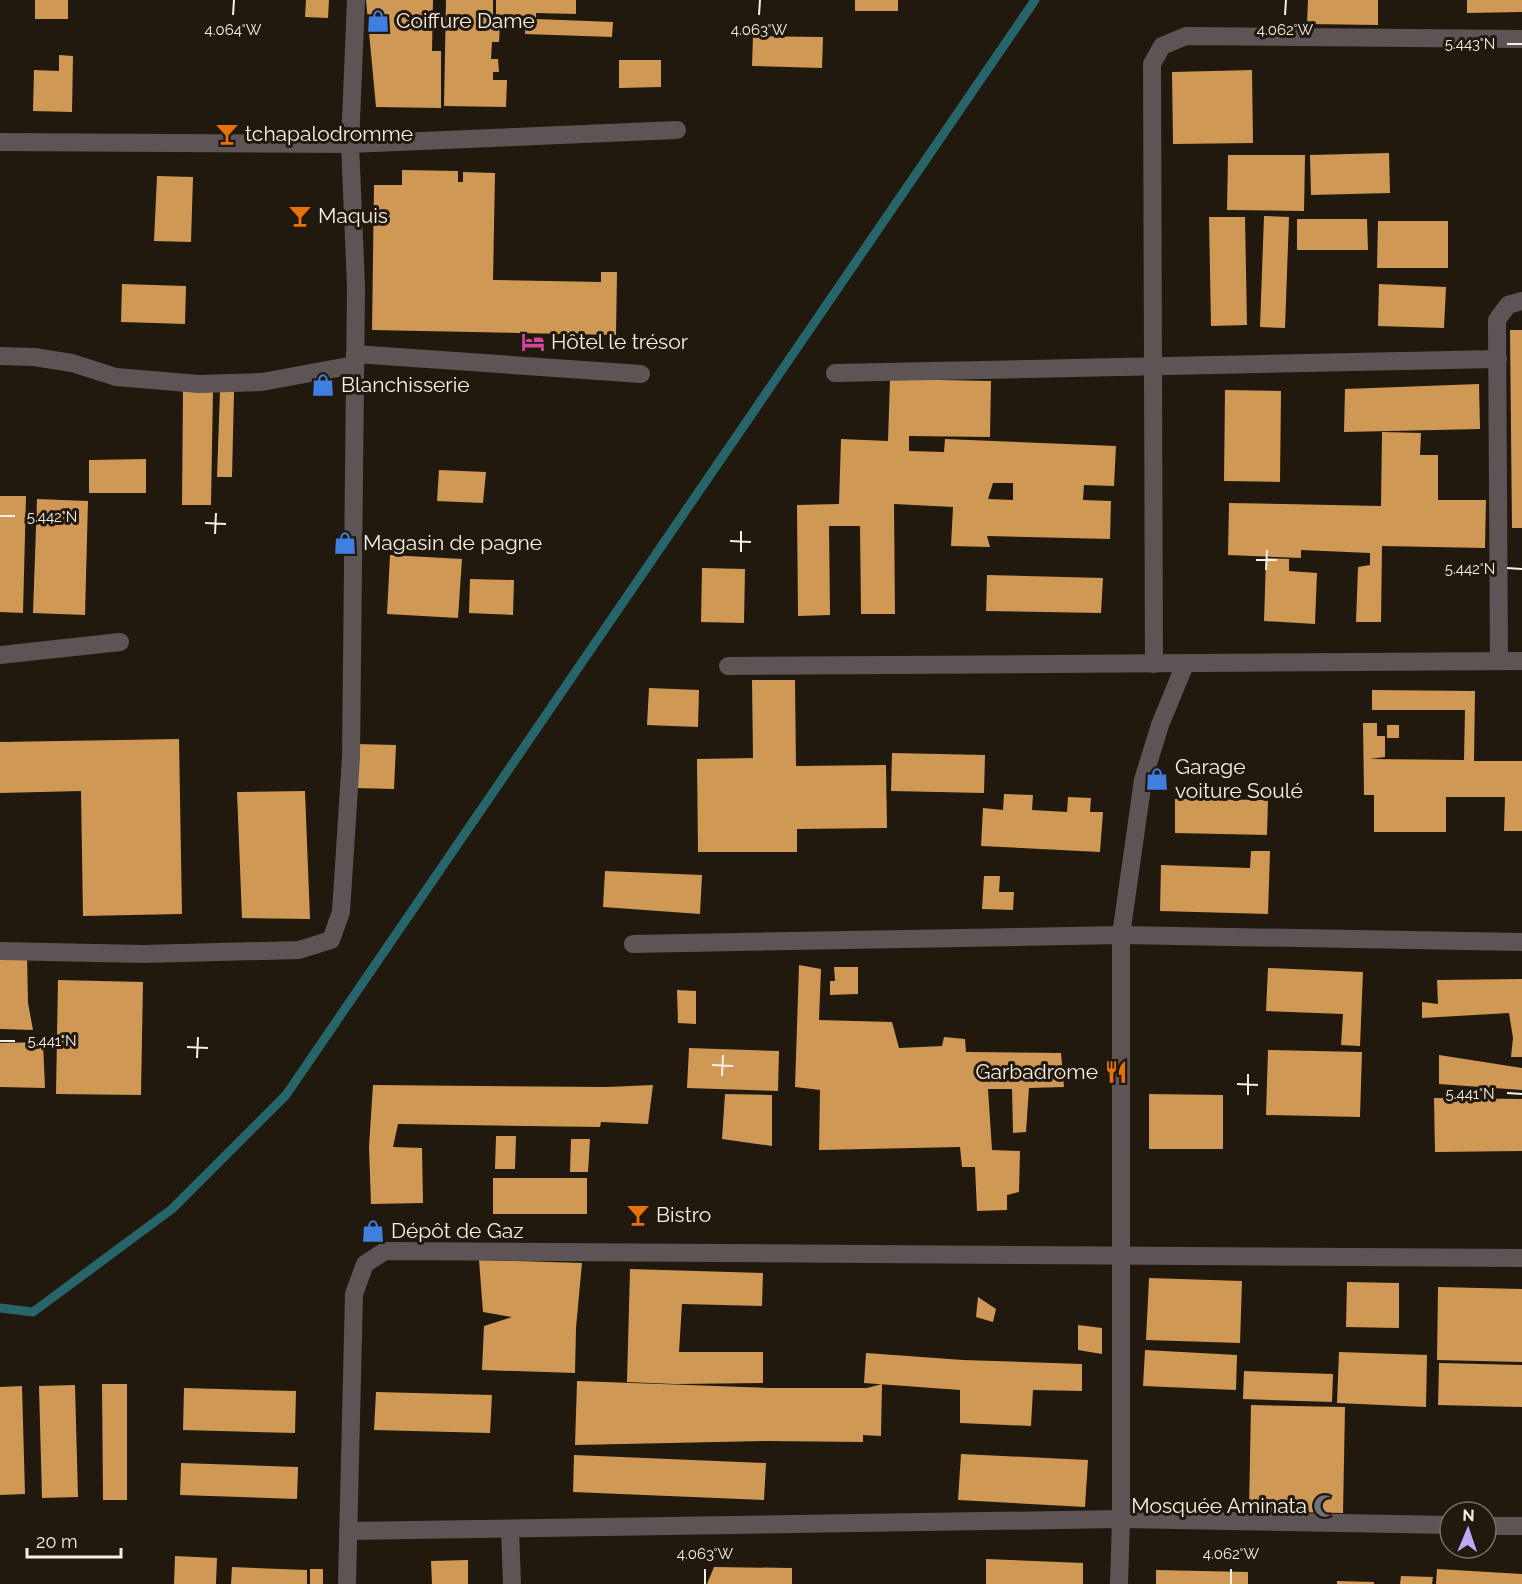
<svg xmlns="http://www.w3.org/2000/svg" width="1522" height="1584" font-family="Raleway,sans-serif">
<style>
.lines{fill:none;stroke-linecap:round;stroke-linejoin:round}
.stream{stroke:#26656a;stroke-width:9}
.building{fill:#cf9855;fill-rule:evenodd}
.minor{stroke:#5d5455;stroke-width:18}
.ticks{fill:none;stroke:#f5efe8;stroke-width:2}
.labels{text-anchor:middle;stroke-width:6;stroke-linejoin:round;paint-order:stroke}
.poi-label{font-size:21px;fill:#f5efe8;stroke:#22190e;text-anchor:start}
.ticks-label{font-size:15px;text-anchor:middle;fill:#f5efe8;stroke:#22190e;stroke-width:6;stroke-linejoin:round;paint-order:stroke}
</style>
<rect width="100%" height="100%" fill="#22190e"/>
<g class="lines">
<path class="stream" d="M0,1308L33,1312L172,1209L286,1095L1035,0"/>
</g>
<g class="building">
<rect x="35" y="0" width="33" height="19"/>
<path d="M306,0H329L328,18L305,17Z"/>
<path d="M366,0H433L432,51H441V108L376,107Z"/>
<path d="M446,0H493V25H500L499,42H492L491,59H498L499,72H493V80H507L506,107L444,106Z"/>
<path d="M496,0H576V14L536,13V19L613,22L612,37L525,34L526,16L496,15Z"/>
<rect x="855" y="0" width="43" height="11"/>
<path d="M1308,0H1378V25L1307,24Z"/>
<path d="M1467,0H1522V12L1467,13Z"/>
<path d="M753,36L823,37L822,68L752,66Z"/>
<path d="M59,55L73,56L72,112L33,111L34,70L59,71Z"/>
<path d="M619,60H661V87L619,88Z"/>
<path d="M1252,70L1253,143L1173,144L1172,72Z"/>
<path d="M1389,153L1390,193L1311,195L1310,155Z"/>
<path d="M1228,155H1305L1304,211L1227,210Z"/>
<path d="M402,170L458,171V182H463V172L495,173L493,280L601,282V272H617L616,335L372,330L374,185H402Z"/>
<path d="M157,176L193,177L191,242L154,241Z"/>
<path d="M1264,216L1289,217L1285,328L1260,327Z"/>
<path d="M1209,217H1245L1247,325L1211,326Z"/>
<path d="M1297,219H1367L1368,250H1297Z"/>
<path d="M1378,221H1448V268H1377Z"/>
<path d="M122,284L186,286L185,324L121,322Z"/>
<path d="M1379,284L1446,287L1444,328L1378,326Z"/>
<path d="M1510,330H1522V528H1512Z"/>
<path d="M890,379L991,381L990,437L909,436V451L944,452L945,439L1116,446L1114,486L1084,485L1083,500L1111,501L1110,539L987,536L990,547L951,546L953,507L894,504L895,614H861L860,526H829L830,615L798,616L797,505L839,504L841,439L888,441ZM993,483H1013V500L988,499Z"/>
<path d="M1479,384L1480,429L1344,432L1345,389Z"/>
<path d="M183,389L213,390L211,505H182Z"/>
<path d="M1225,390L1281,391L1280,482L1224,481Z"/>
<path d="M220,391L234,392L232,477H217Z"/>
<path d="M1382,432L1421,433L1420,455H1438V500H1486L1485,548L1382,546L1381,622H1356L1358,567L1370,565V553L1301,550V558L1228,555L1229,503L1381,506Z"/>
<path d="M146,459V493H89V460Z"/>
<path d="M439,470L486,472L483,503L437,501Z"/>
<path d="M0,496H26L23,613L0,612Z"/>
<path d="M37,499L88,501L85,615L33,613Z"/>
<path d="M390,555L462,559L458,618L387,614Z"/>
<path d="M1266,558L1289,559V571L1317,573L1315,624L1264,621Z"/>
<path d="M702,568L745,569L744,623L701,622Z"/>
<path d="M987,575L1103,578L1101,613L986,611Z"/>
<path d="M470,579L514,580L513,615L469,613Z"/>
<path d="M752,680H795L796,766L886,765L887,828L797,829V852H698L697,759L753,758Z"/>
<path d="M649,688L699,690L698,727L647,725Z"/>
<path d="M1372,690L1475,691L1474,761H1522V831H1504L1505,797H1446V832H1374V795H1364L1363,723H1377V736H1385V757L1370,759L1464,760L1465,710H1372Z"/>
<rect x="1387" y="725" width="12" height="13"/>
<path d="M179,739L182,914L83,916L81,791L0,793V742Z"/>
<path d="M355,744L396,745L394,789L354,788Z"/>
<path d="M892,753L985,755L984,793L891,791Z"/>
<path d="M305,791L310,919L242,918L237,792Z"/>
<path d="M1004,794L1033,795L1032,810L1067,812L1068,797L1091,798L1090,812H1103L1100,852L981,846L983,808L1003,810Z"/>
<path d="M1175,799L1268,800L1267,835L1175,833Z"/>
<path d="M1251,851H1270L1268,914L1160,911L1161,865L1250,868Z"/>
<path d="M605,871L702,875L700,914L603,907Z"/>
<path d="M984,876H1000L999,892H1014L1013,910L982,909Z"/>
<path d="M0,955H27L28,1003L33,1030L0,1029Z"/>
<path d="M799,965L821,969L819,1020L892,1022L899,1048L942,1046L944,1037L965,1039L966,1052L1061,1053L1064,1087L1029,1088L1026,1132L1013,1133L1012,1089H988L992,1150L1020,1151L1019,1192L1007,1195V1210L977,1211L975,1167H962L960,1147L819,1150L820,1090L795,1087Z"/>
<path d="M834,967H858V994L830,995V981H835Z"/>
<path d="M1268,968L1363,972L1360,1046L1341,1045L1343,1014L1266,1011Z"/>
<path d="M1522,979V1057H1511L1513,1038L1509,1013L1422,1018V1002L1438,1004L1437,980Z"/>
<path d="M58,980L143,982L141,1095L56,1094Z"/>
<path d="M677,990L696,991V1024L678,1023Z"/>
<path d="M43,1042L45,1088L0,1087V1043Z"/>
<path d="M689,1048L779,1051L778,1091L687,1088Z"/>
<path d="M1268,1050L1362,1052L1360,1117L1266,1115Z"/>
<path d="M1439,1055L1522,1068V1090L1439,1084Z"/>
<path d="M373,1085L607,1087L653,1085L648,1124L601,1122L600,1127L398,1124L393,1147L422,1148L423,1203L371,1204L369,1147Z"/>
<path d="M725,1094L772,1095V1146L722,1139Z"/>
<path d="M1149,1094L1223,1095V1149H1149Z"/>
<path d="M1434,1098L1522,1099V1151L1435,1152Z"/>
<path d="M496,1136H516L515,1169H495Z"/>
<path d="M571,1139H590L588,1172H570Z"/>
<rect x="493" y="1178" width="94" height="36"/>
<path d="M479,1260L582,1263L576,1328L575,1373L482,1370L484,1326L512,1317L483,1312Z"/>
<path d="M630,1269L763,1273L762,1306L682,1304L679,1352H763V1383L675,1384L627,1382Z"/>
<path d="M1149,1278L1242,1281L1240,1343L1146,1340Z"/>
<path d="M1347,1282L1399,1283V1328L1346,1327Z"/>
<path d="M1438,1287L1522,1289V1362L1437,1360Z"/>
<path d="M978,1297L996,1309L993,1322L976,1317Z"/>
<path d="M1078,1325L1102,1328V1354L1078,1350Z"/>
<path d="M1145,1350L1237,1355L1236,1390L1143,1386Z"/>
<path d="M1339,1352L1427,1355L1426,1407L1337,1403Z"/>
<path d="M866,1353L963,1360L1082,1364V1391L1033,1390L1031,1426L960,1423V1390L864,1383Z"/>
<path d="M1439,1363L1522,1365V1407L1438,1405Z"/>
<path d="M1244,1371L1333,1374L1332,1402L1243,1399Z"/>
<path d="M577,1381L768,1388H867L882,1384L881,1436L863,1435V1442L766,1441L575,1445Z"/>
<path d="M102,1384H127V1500H103Z"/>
<path d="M75,1385L78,1497L42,1498L39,1386Z"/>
<path d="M22,1386L25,1494L0,1495V1387Z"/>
<path d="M184,1388L296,1391L295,1433L183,1430Z"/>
<path d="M376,1392L492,1395L490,1433L374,1430Z"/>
<path d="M1251,1405L1345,1407L1343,1513L1249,1511Z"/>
<path d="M961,1454L1088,1460L1085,1507L958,1500Z"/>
<path d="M574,1455L766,1463L764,1500L573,1492Z"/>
<path d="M181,1463L298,1467L297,1499L180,1495Z"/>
<path d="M175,1556L217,1558L216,1584H174Z"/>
<path d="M986,1559L1083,1563V1584H986Z"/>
<path d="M468,1560V1584H432L431,1561Z"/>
<path d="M232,1567L307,1570V1584H231Z"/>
<path d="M714,1567L792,1568V1584H707Z"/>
<rect x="310" y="1569" width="13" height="15"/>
<path d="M1437,1569L1522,1574V1584H1436Z"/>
<path d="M1156,1570L1248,1572V1584H1156Z"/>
<path d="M1401,1576L1433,1577L1432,1584H1400Z"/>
<path d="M1337,1581L1374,1582V1584H1337Z"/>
</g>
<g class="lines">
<g class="minor">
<path d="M0,142L350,144L356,0"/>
<path d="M355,354L641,374"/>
<path d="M0,356L34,357L72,363L116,377L199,384L262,382L354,365"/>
<path d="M835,373L1498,359"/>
<path d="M0,655L120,642"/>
<path d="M1499,661L1497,320L1508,305L1522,301"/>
<path d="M1154,664L1152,64L1162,46L1186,36L1522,39"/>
<path d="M728,666L1522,661"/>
<path d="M633,944L1121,935L1522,942"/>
<path d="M0,951L143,954L299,950L331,940L341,912L351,757L356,286L350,144L677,130"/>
<path d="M1486,1526H1522"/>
<path d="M510,1529L512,1584"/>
<path d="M348,1531L1121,1519L1450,1525"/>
<path d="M347,1584L354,1294L365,1264L385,1251L1522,1258"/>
<path d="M1119,1584L1121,1519V935L1143,780L1160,725L1185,664"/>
</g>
</g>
<path class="ticks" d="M233,15L234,0M759,15L760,0M1285,15L1286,0M1507,44H1522M0,516H15M205,523L226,524M215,534L216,513M730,541L751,542M741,552V531M1256,560H1277M1507,568L1522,569M1266,570L1267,550M0,1041H15M187,1047L208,1048M197,1058L198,1037M712,1065L733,1066M722,1076L723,1055M1237,1084L1258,1085M1507,1093L1522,1094M1248,1095V1074M705,1584V1569M1231,1584V1569"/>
<defs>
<g id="shop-bare" transform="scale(1.8)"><path d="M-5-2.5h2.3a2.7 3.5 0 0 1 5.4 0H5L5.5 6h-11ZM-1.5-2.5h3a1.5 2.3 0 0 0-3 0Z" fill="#3f7fe0" stroke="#22190e" stroke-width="2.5" paint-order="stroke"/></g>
<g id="bar-bare" transform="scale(1.8)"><path d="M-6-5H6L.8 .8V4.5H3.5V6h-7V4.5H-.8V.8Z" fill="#e8710a" stroke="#22190e" stroke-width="2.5" paint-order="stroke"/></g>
<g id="hotel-bare" transform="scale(1.8)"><path d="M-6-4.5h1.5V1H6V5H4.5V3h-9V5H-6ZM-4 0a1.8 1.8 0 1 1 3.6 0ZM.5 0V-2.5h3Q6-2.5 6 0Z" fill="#d1479c" stroke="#22190e" stroke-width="2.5" paint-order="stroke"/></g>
<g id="restaurant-bare" transform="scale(1.8)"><path d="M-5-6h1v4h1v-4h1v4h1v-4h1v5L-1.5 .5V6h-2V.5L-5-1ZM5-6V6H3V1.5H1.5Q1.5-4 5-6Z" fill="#e8710a" stroke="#22190e" stroke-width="2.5" paint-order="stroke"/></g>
<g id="mosque-bare" transform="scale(1.8)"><path d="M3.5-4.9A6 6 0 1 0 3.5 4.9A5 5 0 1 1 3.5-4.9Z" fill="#6b7280" stroke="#22190e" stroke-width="2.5" paint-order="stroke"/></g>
</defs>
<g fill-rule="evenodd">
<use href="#shop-bare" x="378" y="21"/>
<use href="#bar-bare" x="227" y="134"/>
<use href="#bar-bare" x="300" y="216"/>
<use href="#hotel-bare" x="533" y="342"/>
<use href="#shop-bare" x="323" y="385"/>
<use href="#shop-bare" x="345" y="543"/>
<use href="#shop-bare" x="1157" y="779"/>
<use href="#restaurant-bare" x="1116" y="1072"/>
<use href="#bar-bare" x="638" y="1215"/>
<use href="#shop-bare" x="373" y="1231"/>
<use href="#mosque-bare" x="1325" y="1506"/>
</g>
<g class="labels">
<g class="poi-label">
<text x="396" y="28">Coiffure Dame</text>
<text x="245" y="141">tchapalodromme</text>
<text x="318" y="223">Maquis</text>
<text x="551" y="349">Hôtel le trésor</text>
<text x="341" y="392">Blanchisserie</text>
<text x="363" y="550">Magasin de pagne</text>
<text x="1175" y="774">Garage<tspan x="1175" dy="24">voiture Soulé</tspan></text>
<text x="1098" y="1079" text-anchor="end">Garbadrome</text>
<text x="656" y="1222">Bistro</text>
<text x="391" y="1238">Dépôt de Gaz</text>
<text x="1307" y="1513" text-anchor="end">Mosquée Aminata</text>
</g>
</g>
<g class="ticks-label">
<text x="233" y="35">4.064°W</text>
<text x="759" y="35">4.063°W</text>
<text x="1285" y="35">4.062°W</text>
<text x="1470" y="49">5.443°N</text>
<text x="52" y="522">5.442°N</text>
<text x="1470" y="574">5.442°N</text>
<text x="52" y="1046">5.441°N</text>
<text x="1470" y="1099">5.441°N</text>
<text x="705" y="1559">4.063°W</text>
<text x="1231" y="1559">4.062°W</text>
</g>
<g transform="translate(1468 1530) rotate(2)"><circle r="28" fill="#22190e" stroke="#766f65" stroke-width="1.5"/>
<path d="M0-4.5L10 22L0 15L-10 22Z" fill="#bda9f5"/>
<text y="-9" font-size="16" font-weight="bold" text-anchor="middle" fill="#f5efe8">N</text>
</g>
<path d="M27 1548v9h94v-9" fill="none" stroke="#f5efe8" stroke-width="3"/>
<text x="36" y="1548" font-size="18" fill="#f5efe8" stroke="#22190e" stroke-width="4.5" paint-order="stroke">20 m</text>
</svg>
